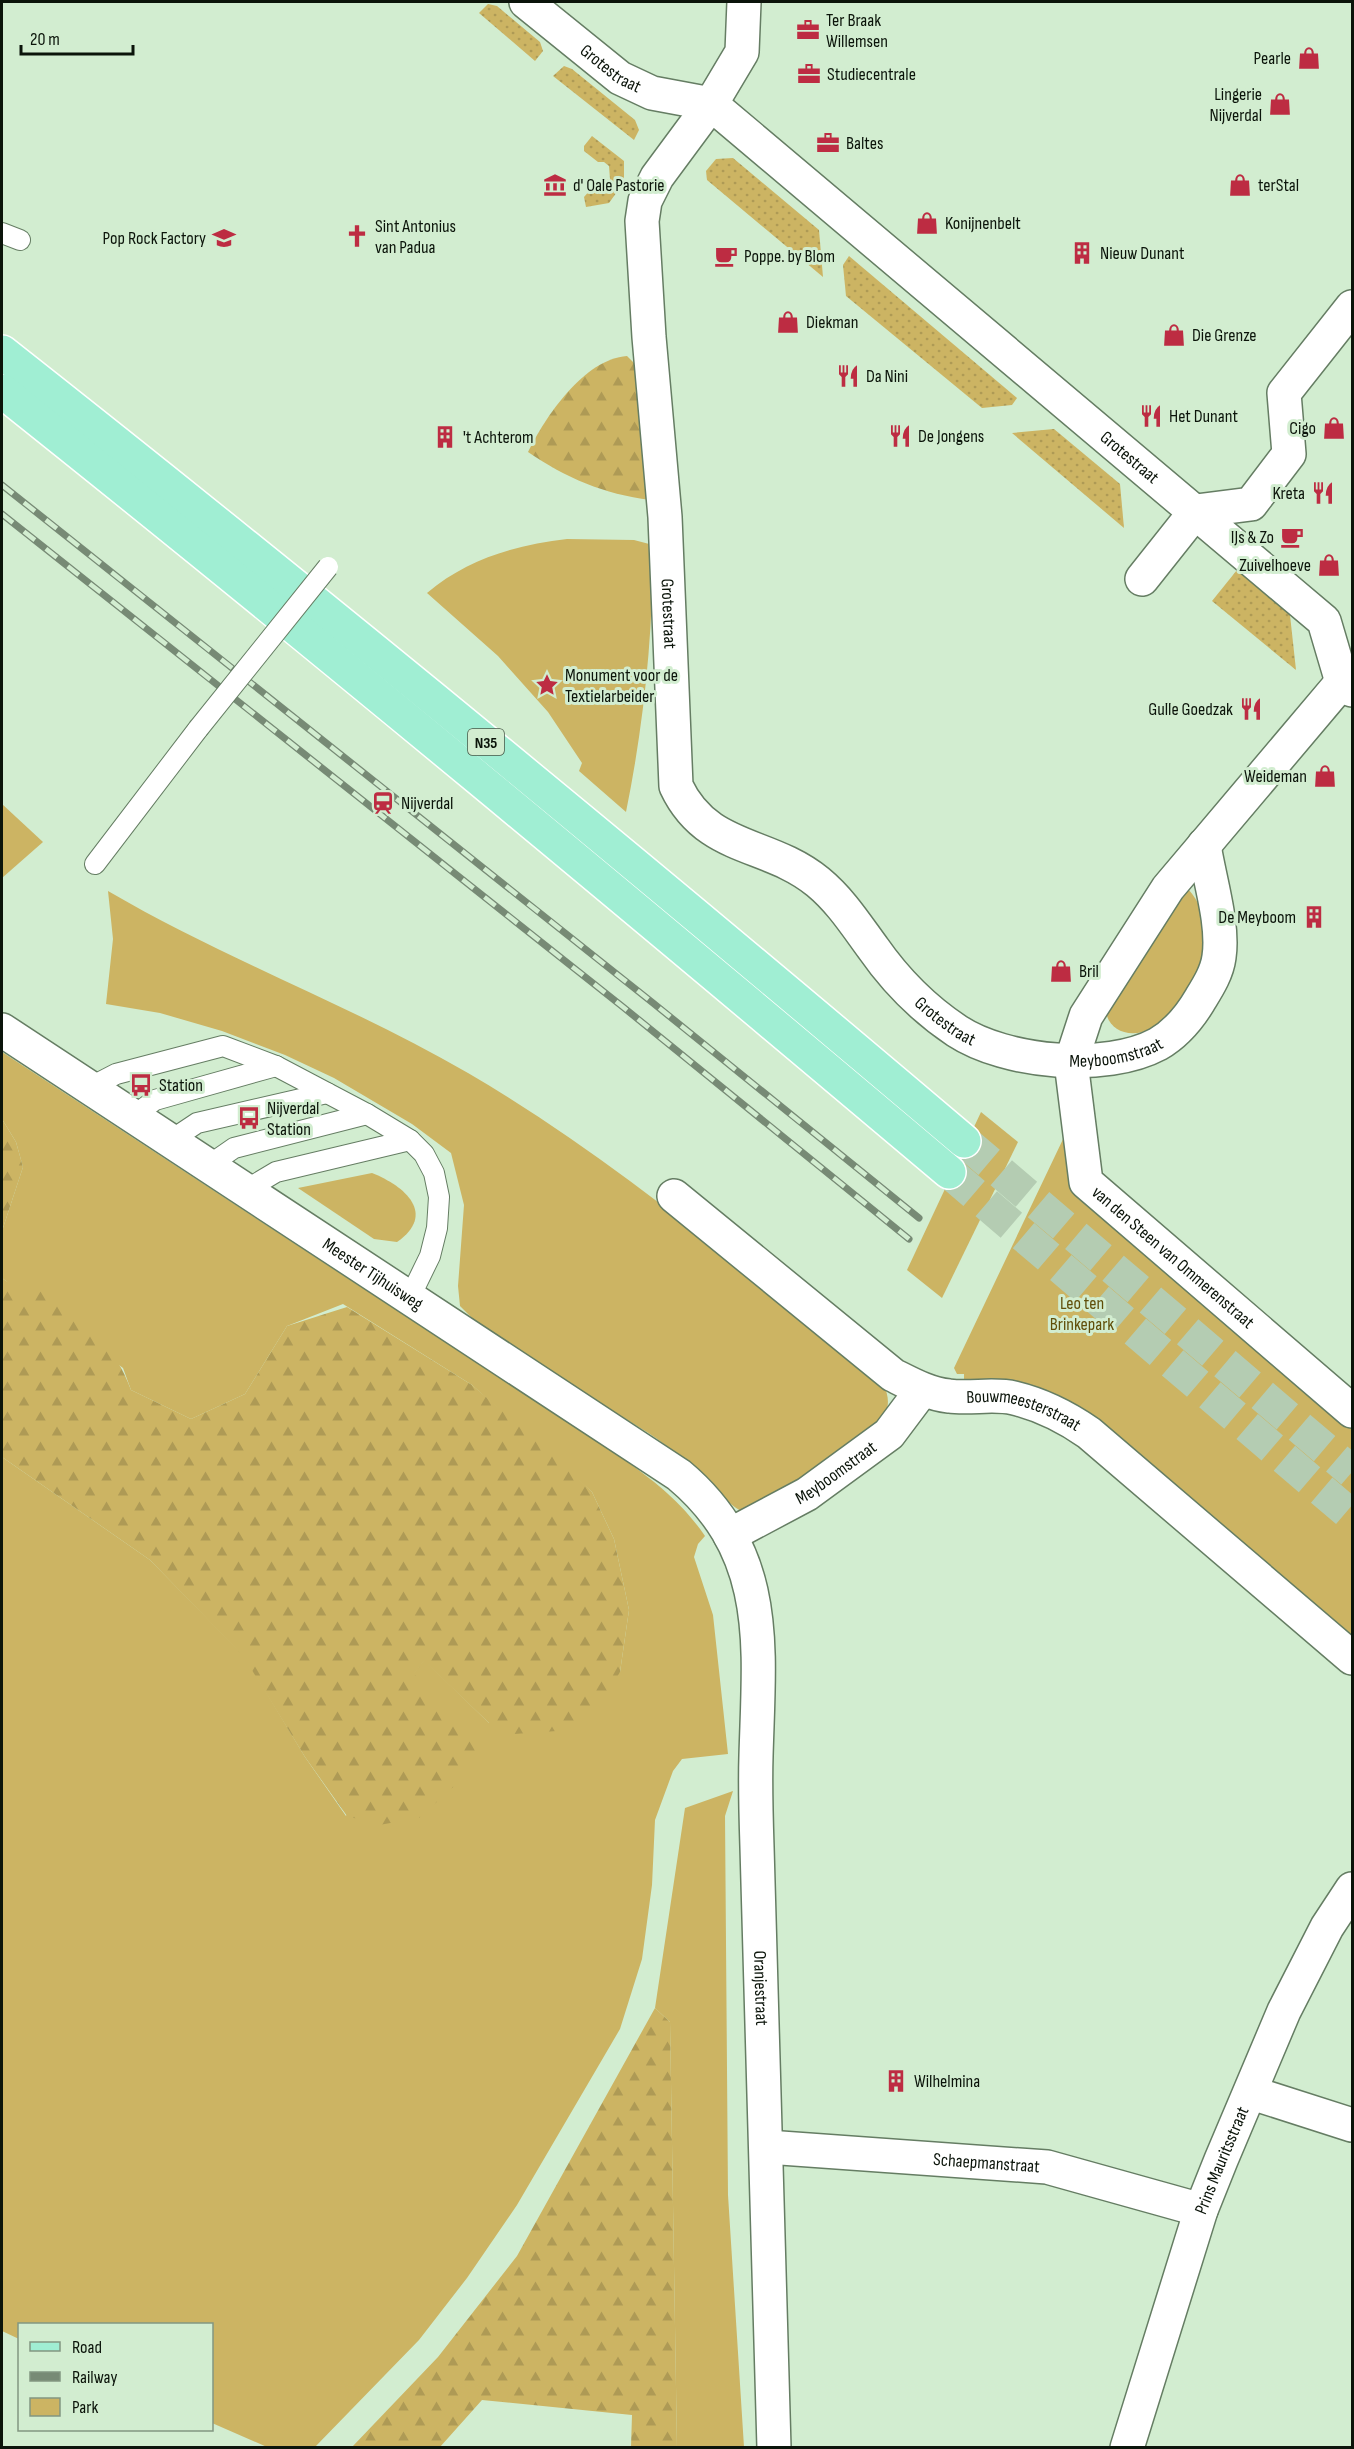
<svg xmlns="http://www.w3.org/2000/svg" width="1354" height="2449" font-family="'Sofia Sans Condensed',sans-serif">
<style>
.green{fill:#ccb463}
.forest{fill:url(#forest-firs)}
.garden{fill:url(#garden-dots)}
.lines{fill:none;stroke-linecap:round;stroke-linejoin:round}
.primary-tunnel{stroke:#b4ccb2;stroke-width:33;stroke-dasharray:33 16;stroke-linecap:butt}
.lane-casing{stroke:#657d63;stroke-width:22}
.street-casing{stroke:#657d63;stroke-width:36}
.primary-casing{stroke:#fff;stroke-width:36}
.lane{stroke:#fff;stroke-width:20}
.street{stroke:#fff;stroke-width:33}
.primary{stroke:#a0eed3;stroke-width:33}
.rail-casing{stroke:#778a75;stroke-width:7}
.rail{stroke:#d2edd0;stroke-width:4.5;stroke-dasharray:14;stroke-linecap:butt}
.lane-bridge-casing{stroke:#657d63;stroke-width:22;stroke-linecap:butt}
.lane-bridge{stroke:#fff;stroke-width:20}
.labels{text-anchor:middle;stroke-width:6;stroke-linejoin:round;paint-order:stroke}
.shield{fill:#d2edd0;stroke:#475545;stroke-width:1.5}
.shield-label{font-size:16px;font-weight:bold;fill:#0b140a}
.poi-label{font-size:18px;fill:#0b140a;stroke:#d2edd0;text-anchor:start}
.street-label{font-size:18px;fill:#0b140a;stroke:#d2edd0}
.park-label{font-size:18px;fill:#604e09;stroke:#d2edd0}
</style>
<defs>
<pattern id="forest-firs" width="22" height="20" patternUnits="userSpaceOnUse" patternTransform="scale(1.5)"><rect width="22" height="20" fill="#ccb463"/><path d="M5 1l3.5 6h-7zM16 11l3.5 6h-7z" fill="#ae9a55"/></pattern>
<pattern id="garden-dots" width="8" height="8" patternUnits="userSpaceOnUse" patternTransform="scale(1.5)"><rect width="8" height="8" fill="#ccb463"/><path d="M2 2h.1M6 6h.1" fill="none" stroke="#ae9a55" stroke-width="1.8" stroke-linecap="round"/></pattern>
</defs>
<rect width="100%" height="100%" fill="#d2edd0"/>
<g class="green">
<path d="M567,539L634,540L653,545C653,635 644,723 626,812L579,771L582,763L548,712L498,656L427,593C467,559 516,545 567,539Z"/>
<path d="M2,804L43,842L2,878Z"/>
<path d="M1188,889C1225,928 1194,1003 1152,1028C1127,1042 1099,1027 1107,997Z"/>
<path d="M108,891C224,959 351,1005 468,1073C617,1160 749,1274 883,1383C897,1413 879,1423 856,1440C837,1454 760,1513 740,1510C732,1508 683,1460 672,1450C652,1434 629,1421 607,1408C564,1379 521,1351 477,1323L460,1306L458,1286L464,1205L451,1153L412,1124L334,1078L285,1055L222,1031L160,1013L106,1004L113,939Z"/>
<path d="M2,1052L621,1457C655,1482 681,1501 705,1536L698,1544L694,1557L713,1615L728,1754L682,1759L673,1771L655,1820L652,1885L642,1959L620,2029L517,2205L467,2278L419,2340L315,2447H267L212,2423V2324H20L19,2339L2,2331V1457L150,1560L245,1657L305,1757L346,1816L414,1673L424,1660L489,1723L620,1672L629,1610L614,1539L592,1492L472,1385L343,1304L287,1326L245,1394L191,1419L131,1390L123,1368L2,1278V1231L23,1167L16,1142L2,1119Z"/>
<path d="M981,1112L1018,1142L942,1298L907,1270Z"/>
<path d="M1065,1135L1071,1182L1352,1425V1645L1094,1423L964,1385V1374H957L954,1368Z"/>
<path d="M372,1173C405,1186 437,1214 397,1242L374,1239L298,1188Z"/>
<path d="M733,1791L725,1816L728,2195L744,2447H677L670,2022L655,2008L685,1808Z"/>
</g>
<g class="forest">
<path d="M627,356L636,365L650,500C604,494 566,478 528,452C545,417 584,359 627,356Z"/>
<path d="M2,1119L16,1142L23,1167L2,1231Z"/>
<path d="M2,1278C12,1287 31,1287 45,1293C85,1312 116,1349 131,1390L191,1419L245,1394L287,1326L347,1307L472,1385L556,1457L592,1492L614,1539L629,1610L620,1672L601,1703L587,1719L571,1730L514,1734L489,1723L424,1661L414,1674L482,1750L461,1780L419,1818L379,1825L347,1816L305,1757L244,1657L150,1560L2,1457Z"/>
<path d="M655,2008L670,2022L677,2447H631L632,2415L482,2400L440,2447H352L438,2357L517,2256Z"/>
</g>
<g class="garden">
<path d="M488,4L497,6L540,42L543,51L535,61L479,13Z"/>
<path d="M564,66L572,69L635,120L639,130L634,140L553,76Z"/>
<path d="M592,136L624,161V182L609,203L586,207L584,197L598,181L610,179L609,166L604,162H598L584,151V146Z"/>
<path d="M733,158L819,230L823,277L707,180L706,171L716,159Z"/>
<path d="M849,256L1017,398L1012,405L982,408L846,296L843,265Z"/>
<path d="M1054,429L1120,484L1124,528L1012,433Z"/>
<path d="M1237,570L1290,615L1296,670L1212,601Z"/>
</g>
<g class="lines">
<g class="primary-tunnel">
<path d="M964,1141L1352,1472"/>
<path d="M949,1172L1352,1516"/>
</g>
<g class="lane-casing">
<g id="lane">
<path d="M2,233L20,240"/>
<path d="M95,864L198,729"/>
<path d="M89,1088L116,1074L223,1046L276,1066L367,1114L410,1140L424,1154L434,1173L439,1197L437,1228L430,1256L410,1297"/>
<path d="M132,1117L155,1100L276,1066"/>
<path d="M170,1141L197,1123L327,1093"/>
<path d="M208,1166L234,1148L367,1114"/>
<path d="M246,1190L276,1172L410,1140"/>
</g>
</g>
<g class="street-casing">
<g id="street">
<path id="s1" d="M526,2L620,78L652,93L711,104L1324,621L1342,682L1352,690"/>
<path id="s2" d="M744,2L742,52L711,104L657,177L645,201L642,221L649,337L665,517L676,786C707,852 768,841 818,882C841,901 856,925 873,948C896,981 924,1009 957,1031C1006,1063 1106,1072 1158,1044C1177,1033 1190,1017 1201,998C1209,985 1217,972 1219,957C1224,924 1209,878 1204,845"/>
<path d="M1142,579L1196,511L1251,504L1289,454L1284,393L1352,307"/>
<path id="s3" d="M1342,682L1168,888L1086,1016L1071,1062L1086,1182L1352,1411"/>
<path id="s4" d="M2,1030L679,1475C772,1553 759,1647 756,1756C755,1786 756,1817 757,1847L774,2448"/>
<path id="s5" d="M674,1196L893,1375C911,1384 929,1394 949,1396C971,1399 993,1393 1014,1398C1043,1405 1066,1417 1089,1433L1352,1658"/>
<path id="s6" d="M730,1535L807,1494L889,1434L922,1390"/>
<path d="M1252,2093L1352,2125"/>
<path id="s7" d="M767,2147L1047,2167L1201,2210"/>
<path id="s8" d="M1127,2448L1201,2210L1221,2160L1284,2011L1327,1927L1352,1889"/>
</g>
</g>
<g class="primary-casing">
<g id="primary">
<path d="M2,352C328,609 648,873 964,1141"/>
<path d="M2,391C322,646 636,908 949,1172"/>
</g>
</g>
<use href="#lane" class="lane"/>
<use href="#street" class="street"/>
<use href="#primary" class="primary"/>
<g class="rail-casing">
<g id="rail">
<path d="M2,485L653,1003L919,1218"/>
<path d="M2,514L623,1007L909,1239"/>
</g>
</g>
<use href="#rail" class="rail"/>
<g class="lane-bridge-casing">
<path id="lane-bridge" d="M198,729L328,567"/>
</g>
<use href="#lane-bridge" class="lane-bridge"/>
</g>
<defs>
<g id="office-bare" transform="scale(1.8)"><path d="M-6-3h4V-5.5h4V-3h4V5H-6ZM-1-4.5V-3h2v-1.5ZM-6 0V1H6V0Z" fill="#bd2c42" stroke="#d2edd0" stroke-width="2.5" paint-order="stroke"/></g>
<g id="shop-bare" transform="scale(1.8)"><path d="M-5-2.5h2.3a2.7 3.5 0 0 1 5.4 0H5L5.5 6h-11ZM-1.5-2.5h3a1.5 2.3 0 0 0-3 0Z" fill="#bd2c42" stroke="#d2edd0" stroke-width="2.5" paint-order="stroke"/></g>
<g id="museum-bare" transform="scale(1.8)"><path d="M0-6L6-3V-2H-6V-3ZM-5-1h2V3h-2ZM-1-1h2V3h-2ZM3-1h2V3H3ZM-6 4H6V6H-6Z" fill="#bd2c42" stroke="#d2edd0" stroke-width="2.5" paint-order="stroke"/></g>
<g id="church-bare" transform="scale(1.8)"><path d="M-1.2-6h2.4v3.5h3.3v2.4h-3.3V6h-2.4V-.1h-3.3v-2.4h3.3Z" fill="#bd2c42" stroke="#d2edd0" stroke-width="2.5" paint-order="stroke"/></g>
<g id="school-bare" transform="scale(1.8)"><path d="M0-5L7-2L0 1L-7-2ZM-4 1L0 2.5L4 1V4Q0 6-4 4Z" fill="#bd2c42" stroke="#d2edd0" stroke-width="2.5" paint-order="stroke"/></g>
<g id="building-bare" transform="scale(1.8)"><path d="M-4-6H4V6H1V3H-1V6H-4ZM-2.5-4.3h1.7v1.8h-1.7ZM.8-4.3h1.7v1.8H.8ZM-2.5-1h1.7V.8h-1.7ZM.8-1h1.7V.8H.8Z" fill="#bd2c42" stroke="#d2edd0" stroke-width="2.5" paint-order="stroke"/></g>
<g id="cafe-bare" transform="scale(1.8)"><path d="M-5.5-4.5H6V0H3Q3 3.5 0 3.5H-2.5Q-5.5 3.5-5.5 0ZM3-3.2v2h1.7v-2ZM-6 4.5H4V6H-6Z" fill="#bd2c42" stroke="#d2edd0" stroke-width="2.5" paint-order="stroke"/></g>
<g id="restaurant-bare" transform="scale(1.8)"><path d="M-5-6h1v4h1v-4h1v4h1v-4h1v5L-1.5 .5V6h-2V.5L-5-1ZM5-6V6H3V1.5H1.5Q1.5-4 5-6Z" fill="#bd2c42" stroke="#d2edd0" stroke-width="2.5" paint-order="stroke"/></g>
<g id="sight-bare" transform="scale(1.8)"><path d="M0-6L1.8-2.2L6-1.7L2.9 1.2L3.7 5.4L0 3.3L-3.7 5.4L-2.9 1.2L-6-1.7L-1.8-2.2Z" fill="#bd2c42" stroke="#d2edd0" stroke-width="2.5" paint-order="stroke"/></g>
<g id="station-bare" transform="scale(1.8)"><path d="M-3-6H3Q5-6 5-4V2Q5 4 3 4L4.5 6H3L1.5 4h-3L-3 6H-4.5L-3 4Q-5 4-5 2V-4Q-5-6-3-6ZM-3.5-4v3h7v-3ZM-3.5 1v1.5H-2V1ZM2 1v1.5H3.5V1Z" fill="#bd2c42" stroke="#d2edd0" stroke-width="2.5" paint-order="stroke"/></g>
<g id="bus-bare" transform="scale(1.8)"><path d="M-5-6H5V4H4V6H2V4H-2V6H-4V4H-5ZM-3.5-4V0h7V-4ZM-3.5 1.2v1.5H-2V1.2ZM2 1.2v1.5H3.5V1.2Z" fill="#bd2c42" stroke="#d2edd0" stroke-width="2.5" paint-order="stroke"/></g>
</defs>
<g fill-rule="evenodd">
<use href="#office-bare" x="808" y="30"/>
<use href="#shop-bare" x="1309" y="58"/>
<use href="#office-bare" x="809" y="74"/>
<use href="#shop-bare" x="1280" y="104"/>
<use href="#office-bare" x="828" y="143"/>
<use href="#museum-bare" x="555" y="185"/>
<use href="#shop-bare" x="1240" y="185"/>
<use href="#shop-bare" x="927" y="223"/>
<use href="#church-bare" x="357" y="236"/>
<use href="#school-bare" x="224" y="238"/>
<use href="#building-bare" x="1082" y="253"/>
<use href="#cafe-bare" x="726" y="256"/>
<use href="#shop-bare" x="788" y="322"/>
<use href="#shop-bare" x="1174" y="335"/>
<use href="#restaurant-bare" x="848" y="376"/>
<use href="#restaurant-bare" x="1151" y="416"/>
<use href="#shop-bare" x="1334" y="428"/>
<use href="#restaurant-bare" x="900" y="436"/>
<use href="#building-bare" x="445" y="437"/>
<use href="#restaurant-bare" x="1323" y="493"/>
<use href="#cafe-bare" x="1292" y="537"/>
<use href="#shop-bare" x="1329" y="565"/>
<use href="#sight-bare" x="547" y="685"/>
<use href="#restaurant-bare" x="1251" y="709"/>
<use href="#shop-bare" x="1325" y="776"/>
<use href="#station-bare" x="383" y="803"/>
<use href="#building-bare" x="1314" y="917"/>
<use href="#shop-bare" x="1061" y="971"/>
<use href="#bus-bare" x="141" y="1085"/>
<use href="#bus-bare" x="249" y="1118"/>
<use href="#building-bare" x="896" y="2081"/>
</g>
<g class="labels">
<rect class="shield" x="468" y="729" width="36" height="26" rx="4.5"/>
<g class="shield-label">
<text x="486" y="748">N35</text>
</g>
<g class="poi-label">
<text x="826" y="26">Ter Braak<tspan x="826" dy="21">Willemsen</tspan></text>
<text x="1291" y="64" text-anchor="end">Pearle</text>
<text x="827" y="80">Studiecentrale</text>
<text x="1262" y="100" text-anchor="end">Lingerie<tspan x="1262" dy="21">Nijverdal</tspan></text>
<text x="846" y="149">Baltes</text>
<text x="573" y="191">d' Oale Pastorie</text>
<text x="1258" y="191">terStal</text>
<text x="945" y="229">Konijnenbelt</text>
<text x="375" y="232">Sint Antonius<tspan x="375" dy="21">van Padua</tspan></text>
<text x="206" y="244" text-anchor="end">Pop Rock Factory</text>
<text x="1100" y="259">Nieuw Dunant</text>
<text x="744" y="262">Poppe. by Blom</text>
<text x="806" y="328">Diekman</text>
<text x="1192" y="341">Die Grenze</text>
<text x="866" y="382">Da Nini</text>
<text x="1169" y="422">Het Dunant</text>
<text x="1316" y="434" text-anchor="end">Cigo</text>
<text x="918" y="442">De Jongens</text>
<text x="463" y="443">'t Achterom</text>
<text x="1305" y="499" text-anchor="end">Kreta</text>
<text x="1274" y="543" text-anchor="end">IJs &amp; Zo</text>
<text x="1311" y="571" text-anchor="end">Zuivelhoeve</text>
<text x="565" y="681">Monument voor de<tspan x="565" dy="21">Textielarbeider</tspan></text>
<text x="1233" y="715" text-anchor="end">Gulle Goedzak</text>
<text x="1307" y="782" text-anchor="end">Weideman</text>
<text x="401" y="809">Nijverdal</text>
<text x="1296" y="923" text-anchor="end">De Meyboom</text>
<text x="1079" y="977">Bril</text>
<text x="159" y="1091">Station</text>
<text x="267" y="1114">Nijverdal<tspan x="267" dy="21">Station</tspan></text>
<text x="914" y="2087">Wilhelmina</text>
</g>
<g class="street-label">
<text dy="6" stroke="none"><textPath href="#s1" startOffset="108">Grotestraat</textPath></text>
<text dy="6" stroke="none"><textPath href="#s1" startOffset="764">Grotestraat</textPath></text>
<text dy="6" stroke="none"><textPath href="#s2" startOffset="642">Grotestraat</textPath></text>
<text dy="6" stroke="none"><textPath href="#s2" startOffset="1180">Grotestraat</textPath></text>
<text dy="6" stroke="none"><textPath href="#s2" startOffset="1360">Meyboomstraat</textPath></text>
<text dy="6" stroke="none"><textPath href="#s3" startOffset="706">van den Steen van Ommerenstraat</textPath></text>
<text dy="6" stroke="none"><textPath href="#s4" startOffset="444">Meester Tijhuisweg</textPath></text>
<text dy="6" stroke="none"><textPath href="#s5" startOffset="420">Bouwmeesterstraat</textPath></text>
<text dy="6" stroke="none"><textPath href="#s6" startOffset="123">Meyboomstraat</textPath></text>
<text dy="6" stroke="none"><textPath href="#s4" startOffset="1347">Oranjestraat</textPath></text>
<text dy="6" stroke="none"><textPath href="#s8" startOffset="303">Prins Mauritsstraat</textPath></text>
<text dy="6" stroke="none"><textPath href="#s7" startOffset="220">Schaepmanstraat</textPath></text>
</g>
<g class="park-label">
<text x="1082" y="1309">Leo ten<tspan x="1082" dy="21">Brinkepark</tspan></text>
</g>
</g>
<rect width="1354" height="2449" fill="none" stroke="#0b140a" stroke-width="6"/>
<rect x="18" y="2323" width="195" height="108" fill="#d2edd0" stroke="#829681" stroke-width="1.5"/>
<rect x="30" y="2342" width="30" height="9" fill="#a0eed3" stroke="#829681" stroke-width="1.5"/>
<text x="72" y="2353" font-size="18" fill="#0b140a">Road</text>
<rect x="30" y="2372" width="30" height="9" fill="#778a75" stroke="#829681" stroke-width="1.5"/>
<text x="72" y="2383" font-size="18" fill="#0b140a">Railway</text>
<rect x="30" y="2398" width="30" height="18" fill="#ccb463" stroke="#829681" stroke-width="1.5"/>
<text x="72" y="2413" font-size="18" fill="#0b140a">Park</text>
<path d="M21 45v9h112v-9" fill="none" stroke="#0b140a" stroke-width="3"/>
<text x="30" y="45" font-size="18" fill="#0b140a" stroke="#d2edd0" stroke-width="4.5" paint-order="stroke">20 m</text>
</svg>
